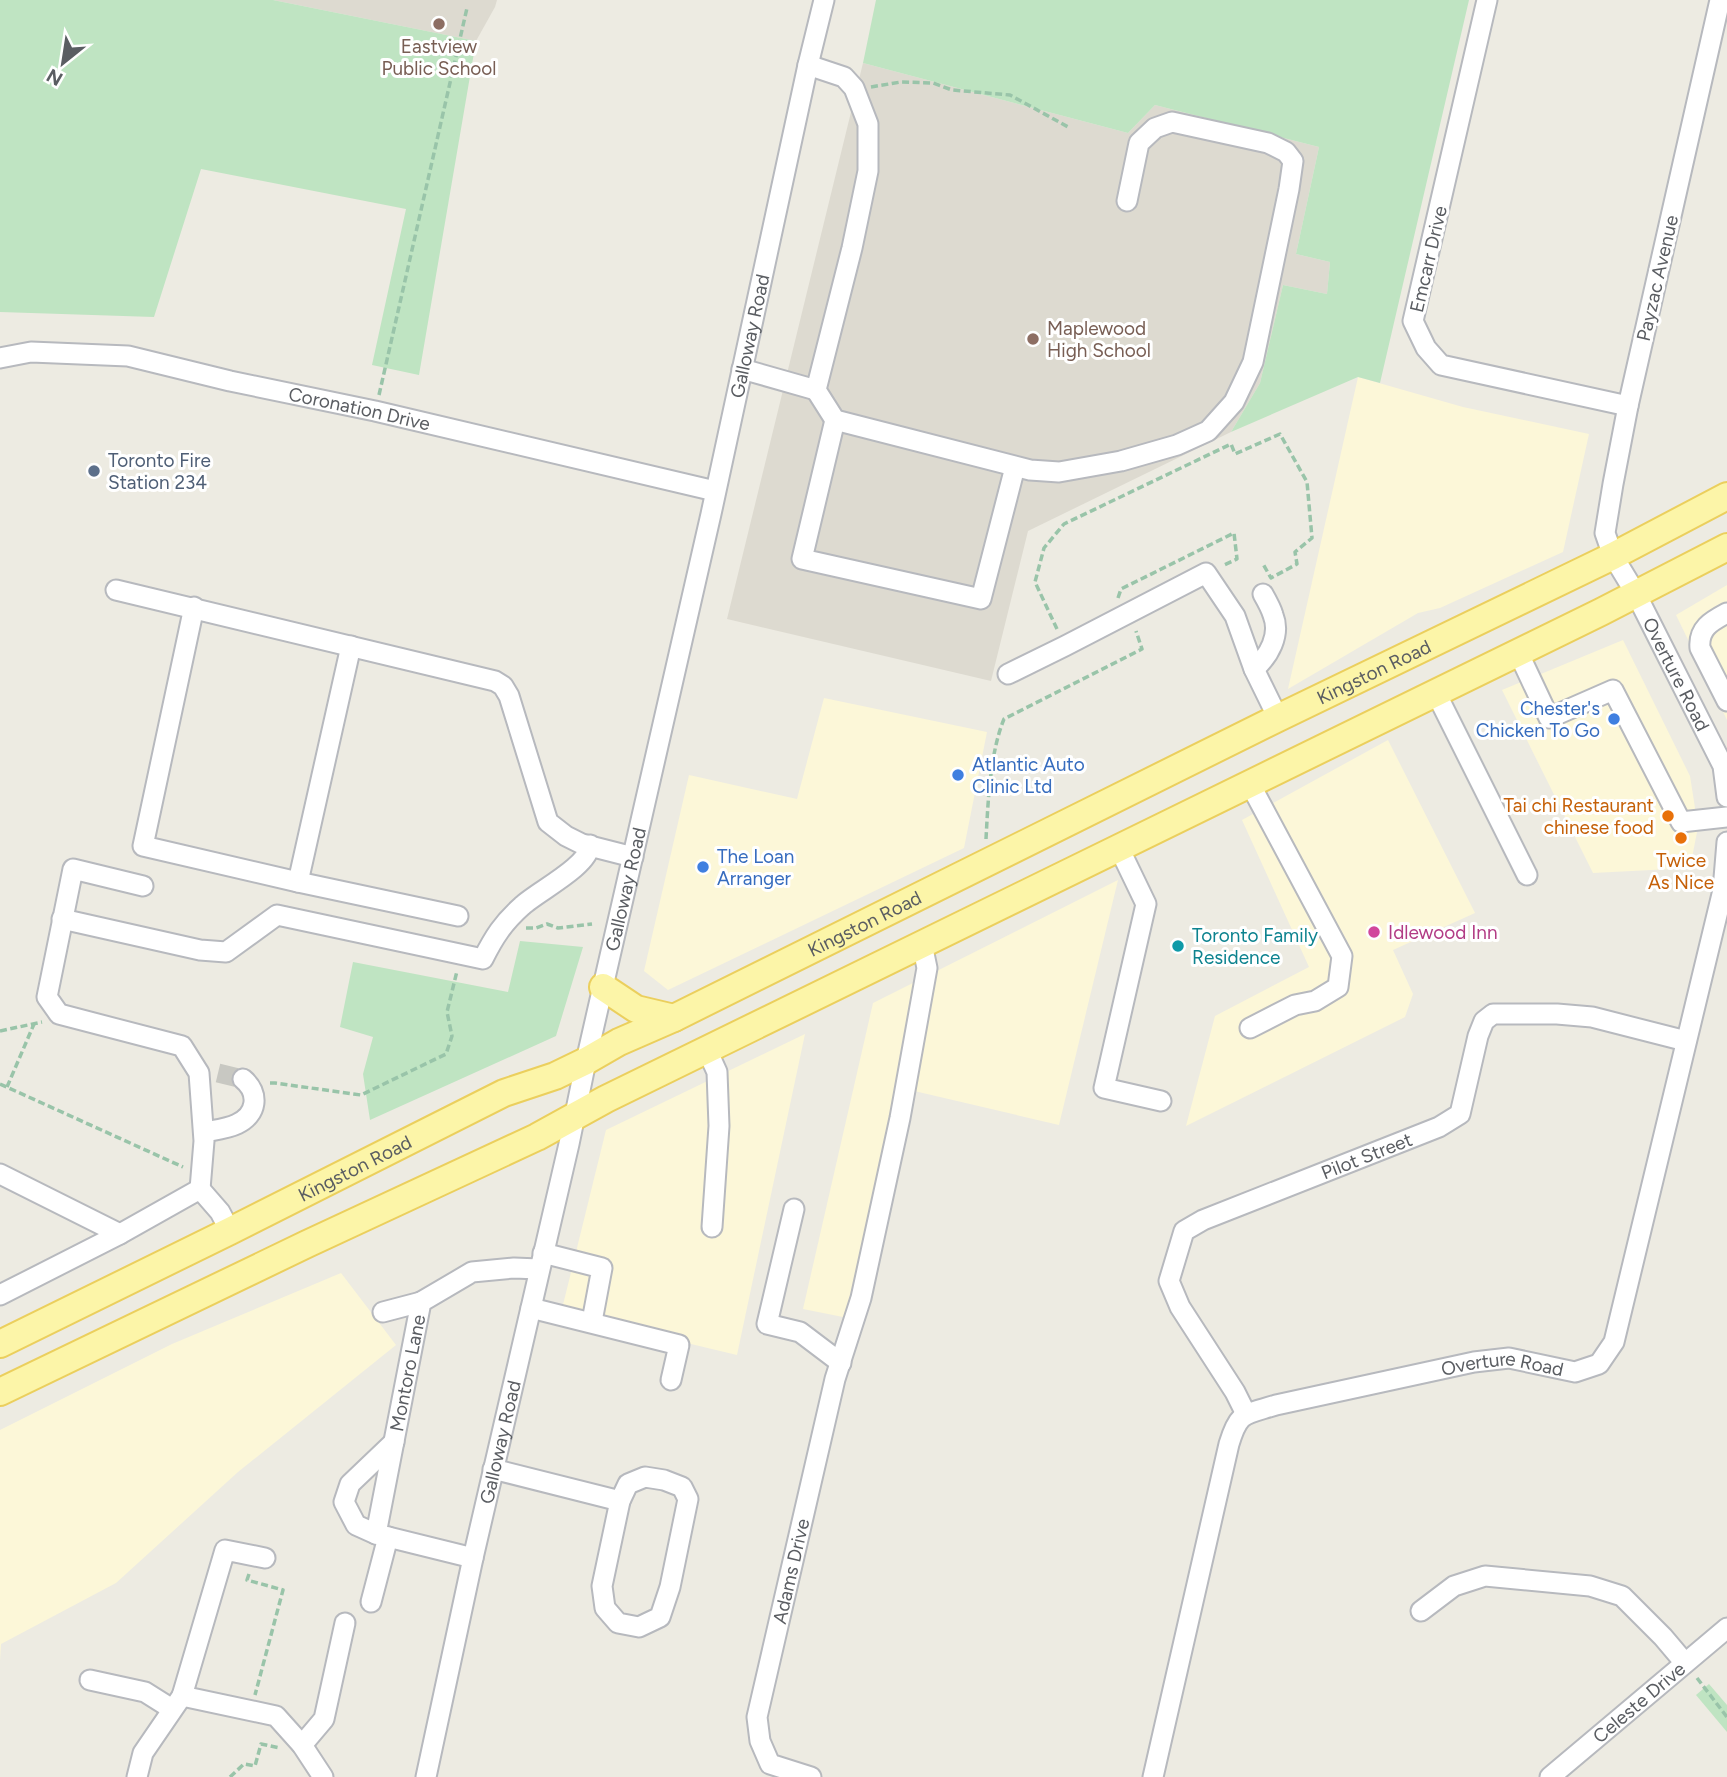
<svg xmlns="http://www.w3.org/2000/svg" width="1727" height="1777" font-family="Figtree,sans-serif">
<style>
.commercial{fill:#fcf7d8}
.education{fill:#dddad0}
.green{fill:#bfe4c2}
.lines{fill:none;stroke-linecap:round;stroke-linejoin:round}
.minor-tunnel{stroke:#c8c8c2;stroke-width:19;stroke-dasharray:19 10;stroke-linecap:butt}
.minor-casing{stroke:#b7b9be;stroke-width:23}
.major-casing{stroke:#ebcf5d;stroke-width:30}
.path{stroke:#99c4a9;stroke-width:3.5;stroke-dasharray:7 3.5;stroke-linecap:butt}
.minor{stroke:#fff;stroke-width:19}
.major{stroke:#fcf5a8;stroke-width:26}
.education-dot{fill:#8d6e63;stroke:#fff;stroke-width:2.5}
.service-dot{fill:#5c6f8a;stroke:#fff;stroke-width:2.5}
.shop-dot{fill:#3f7fe0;stroke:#fff;stroke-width:2.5}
.food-dot{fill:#e8710a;stroke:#fff;stroke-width:2.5}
.hotel-dot{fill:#d1479c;stroke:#fff;stroke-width:2.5}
.culture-dot{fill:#0f9aa8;stroke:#fff;stroke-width:2.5}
.labels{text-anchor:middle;stroke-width:6;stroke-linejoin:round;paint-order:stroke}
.education-label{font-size:19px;fill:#785e54;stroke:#fff}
.street-label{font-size:19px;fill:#5a5d62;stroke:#fff}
.service-label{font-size:19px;fill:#4e5e75;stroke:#fff;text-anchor:start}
.shop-label{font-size:19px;fill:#366cbe;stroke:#fff;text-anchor:start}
.food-label{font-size:19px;fill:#c56008;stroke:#fff;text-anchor:end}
.hotel-label{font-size:19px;fill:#b23c85;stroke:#fff;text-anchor:start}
.culture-label{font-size:19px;fill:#0d838f;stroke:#fff;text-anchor:start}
</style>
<rect width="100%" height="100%" fill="#edebe2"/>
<g class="commercial">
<path d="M1358,377L1463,407L1589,434L1563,552L1440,608L1418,613L1288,689Z"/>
<path d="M1727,585V720L1676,615Z"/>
<path d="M1623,640L1690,776L1698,827L1690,868L1593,873L1502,690Z"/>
<path d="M824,698L987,732L964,848L668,990L644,971L689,775L797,799Z"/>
<path d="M1388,740L1475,913L1393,950L1413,994L1405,1017L1186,1126L1215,1016L1309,967L1242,820Z"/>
<path d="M1118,880L1059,1125L910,1090L848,1318L803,1309L873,1003Z"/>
<path d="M805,1034L737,1355L561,1313L606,1130Z"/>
<path d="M341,1273L396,1345L238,1472L116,1583L1,1644L0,1661V1430L172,1344Z"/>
</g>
<g class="education">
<path d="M273,0H497L495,7L476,41Z"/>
<path d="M863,63L1128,133L1155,105L1319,147L1296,254L1330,262L1327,294L1283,285L1260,383L1231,432L1028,531L991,681L727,619Z"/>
</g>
<g class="green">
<path d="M0,0H273L476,41L419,375L372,365L406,209L201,169L154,317L0,312Z"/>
<path d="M876,0H1469L1380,383L1358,377L1231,432L1260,383L1283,285L1327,294L1330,262L1296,254L1319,147L1155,105L1128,133L863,63Z"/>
<path d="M520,941L583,947L556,1036L370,1120L363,1074L373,1037L340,1027L353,962L508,992Z"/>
<path d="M1709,1684L1727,1705V1732L1696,1695Z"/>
</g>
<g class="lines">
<path class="minor-tunnel" d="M218,1073L243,1079"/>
<g class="minor-casing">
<g id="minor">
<path d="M1487,0L1413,321L1426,348L1441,365L1628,406"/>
<path id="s1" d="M1720,0L1628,406L1613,484L1605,533L1613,556L1636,594L1723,766L1727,797"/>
<path d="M808,65L844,77L854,88L868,124V171L852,248L816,390L835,420L1030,470L1059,472L1121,461L1177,445L1208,431L1234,402L1253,362L1289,189L1293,161L1286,152L1268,143L1172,122L1155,128L1139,143L1127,201"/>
<path id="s2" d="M0,358L31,352L128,356L230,381L375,411L715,491"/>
<path d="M742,369L816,390"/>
<path d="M835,420L802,559L981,599L1015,467"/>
<path d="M116,590L495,681L503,686L509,696L548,822L566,836L582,844L633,857"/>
<path d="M194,607L143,846L298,882L458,916"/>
<path d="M1727,613C1712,621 1698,628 1700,648L1727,701"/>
<path d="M1518,652L1549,718L1613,690L1681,822L1727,817"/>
<path d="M1254,669C1269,656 1281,635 1273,615C1271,608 1267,601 1263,594"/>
<path d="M1008,674L1065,646L1206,573L1235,616L1254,669L1278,718"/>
<path d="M1436,693L1527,875"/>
<path d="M1250,784L1342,956L1338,987L1315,1001L1295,1005L1250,1028"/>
<path d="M1119,848L1146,904L1104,1088L1161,1101"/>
<path d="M298,882L351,646"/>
<path d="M143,886L73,869L47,997L59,1014L182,1046L199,1073L204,1141L200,1189"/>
<path d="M62,919L200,950L226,952L277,915L483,959C494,937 503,923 522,906C538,891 588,867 590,845"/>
<path d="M707,1050L717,1072L719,1126L712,1227"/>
<path d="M204,1132C214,1130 227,1129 237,1124C257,1115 260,1093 243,1079"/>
<path d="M0,1174L120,1234"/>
<path d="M794,1209L767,1324L800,1332L841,1363"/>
<path d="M543,1253L602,1268L593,1316"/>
<path d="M0,1295L120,1234L200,1189L220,1212L230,1231"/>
<path d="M531,1308L679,1345L671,1380"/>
<path d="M383,1312L421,1302"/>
<path id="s3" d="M1246,1414L1235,1392L1180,1307L1169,1281L1184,1231L1203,1220L1439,1127L1460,1114L1478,1036L1484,1021L1493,1014H1557L1592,1017L1686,1041"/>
<path d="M493,1469L620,1501"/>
<path d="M645,1477L664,1480L682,1487L688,1499L670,1587L660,1617L639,1627L618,1623L605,1608L602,1586L620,1501L628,1484Z"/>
<path d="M376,1534L356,1525L344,1502L350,1484L394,1442"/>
<path id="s4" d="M473,1558L376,1534L421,1302L472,1272L514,1268L539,1269"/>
<path d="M371,1602L388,1537"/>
<path d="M1421,1611L1454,1586L1485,1576L1590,1586L1622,1596L1663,1637L1685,1663"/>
<path d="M90,1680L145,1692L172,1709"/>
<path d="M182,1696L276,1716L302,1745L323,1777"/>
<path d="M302,1745L324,1719L345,1623"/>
<path d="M137,1777L143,1753L182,1696L225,1550L265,1558"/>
<path id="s5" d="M426,1777L473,1558L569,1144L586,1061L711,514L808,65L824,0"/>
<path id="s6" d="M811,1777L770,1764L760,1741L757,1717L835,1379L861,1298L900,1118L927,968L922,944"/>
<path id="s7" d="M1153,1777L1229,1444C1239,1411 1244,1415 1276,1405L1474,1362L1509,1358L1575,1372L1599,1364L1614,1342L1723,890L1727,842"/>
<path id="s8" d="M1550,1777L1727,1628"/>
</g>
</g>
<g class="major-casing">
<g id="major">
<path d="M603,987L636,1009L674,1018"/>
<path id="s9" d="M0,1344L230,1231L504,1093L555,1076L586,1061L619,1042L674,1018L1278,718L1613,556L1727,496"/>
<path d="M0,1392L307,1244L537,1137L606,1099L1601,612L1727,547"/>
</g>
</g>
<g class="path">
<path d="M871,87L901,82L933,83L952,90L1010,95L1070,128"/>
<path d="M379,395L467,8"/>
<path d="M1118,598L1121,589L1234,533L1237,559L1224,565"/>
<path d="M1057,629L1035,582L1044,548L1064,524L1231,444L1235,454L1280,434L1307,482L1312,538L1295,552L1297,564L1271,578L1263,564"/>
<path d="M986,839C988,802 990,753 1004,719L1142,649L1136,631"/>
<path d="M526,928H536L547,924L558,928L592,924"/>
<path d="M0,1031L42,1022"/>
<path d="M270,1083H275L361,1095L446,1054L452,1036L447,1012L457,971"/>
<path d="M0,1084L183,1167"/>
<path d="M7,1087L34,1024"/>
<path d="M249,1574L247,1580L283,1590L255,1695"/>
<path d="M1697,1678L1727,1717"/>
<path d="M230,1777L244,1764L255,1766L261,1744L280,1748"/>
</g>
<use href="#minor" class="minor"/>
<use href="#major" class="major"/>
</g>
<g class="education-dot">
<circle cx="439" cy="24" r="7"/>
<circle cx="1033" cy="339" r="7"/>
</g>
<circle class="service-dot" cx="94" cy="471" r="7"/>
<g class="shop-dot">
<circle cx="1614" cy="719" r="7"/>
<circle cx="958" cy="775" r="7"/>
<circle cx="703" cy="867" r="7"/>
</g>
<g class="food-dot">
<circle cx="1668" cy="816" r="7"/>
<circle cx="1681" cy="838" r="7"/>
</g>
<circle class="hotel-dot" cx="1374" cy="932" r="7"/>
<circle class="culture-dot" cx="1178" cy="946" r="7"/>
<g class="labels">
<g class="education-label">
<text x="439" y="53">Eastview<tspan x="439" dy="22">Public School</tspan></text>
<text x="1047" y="335" text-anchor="start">Maplewood<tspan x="1047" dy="22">High School</tspan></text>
</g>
<g class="street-label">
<text transform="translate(1428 259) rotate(-77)" y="7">Emcarr Drive</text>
<text transform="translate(1657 278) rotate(-77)" y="7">Payzac Avenue</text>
<text dy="7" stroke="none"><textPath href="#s5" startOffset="1477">Galloway Road</textPath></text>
<text dy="7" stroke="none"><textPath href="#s2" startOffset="366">Coronation Drive</textPath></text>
<text dy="7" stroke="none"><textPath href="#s9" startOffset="1530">Kingston Road</textPath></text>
<text dy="7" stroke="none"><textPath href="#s1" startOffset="704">Overture Road</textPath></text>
<text dy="7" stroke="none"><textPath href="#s5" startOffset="910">Galloway Road</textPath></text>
<text dy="7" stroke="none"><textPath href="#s9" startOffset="962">Kingston Road</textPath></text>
<text dy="7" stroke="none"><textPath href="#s3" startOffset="404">Pilot Street</textPath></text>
<text dy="7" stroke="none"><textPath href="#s9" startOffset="396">Kingston Road</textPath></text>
<text dy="7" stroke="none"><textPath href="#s4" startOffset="264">Montoro Lane</textPath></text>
<text dy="7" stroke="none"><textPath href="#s7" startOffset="639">Overture Road</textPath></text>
<text dy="7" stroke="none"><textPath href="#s5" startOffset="343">Galloway Road</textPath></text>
<text dy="7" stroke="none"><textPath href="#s6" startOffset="242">Adams Drive</textPath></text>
<text dy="7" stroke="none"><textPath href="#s8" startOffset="116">Celeste Drive</textPath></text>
</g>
<g class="service-label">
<text x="108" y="467">Toronto Fire<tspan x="108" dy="22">Station 234</tspan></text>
</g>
<g class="shop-label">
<text x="1600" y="715" text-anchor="end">Chester's<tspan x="1600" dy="22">Chicken To Go</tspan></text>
<text x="972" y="771">Atlantic Auto<tspan x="972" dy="22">Clinic Ltd</tspan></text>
<text x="717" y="863">The Loan<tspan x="717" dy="22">Arranger</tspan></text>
</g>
<g class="food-label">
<text x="1654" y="812">Tai chi Restaurant<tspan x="1654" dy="22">chinese food</tspan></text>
<text x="1681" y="867" text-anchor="middle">Twice<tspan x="1681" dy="22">As Nice</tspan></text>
</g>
<g class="hotel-label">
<text x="1388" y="939">Idlewood Inn</text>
</g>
<g class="culture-label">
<text x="1192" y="942">Toronto Family<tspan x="1192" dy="22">Residence</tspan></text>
</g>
</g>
<g transform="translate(63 63) rotate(210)" stroke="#ffffff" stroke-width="5" paint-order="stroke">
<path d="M0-5L12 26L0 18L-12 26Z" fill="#5a5d62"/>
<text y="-10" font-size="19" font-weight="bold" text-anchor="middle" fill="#5a5d62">N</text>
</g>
</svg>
